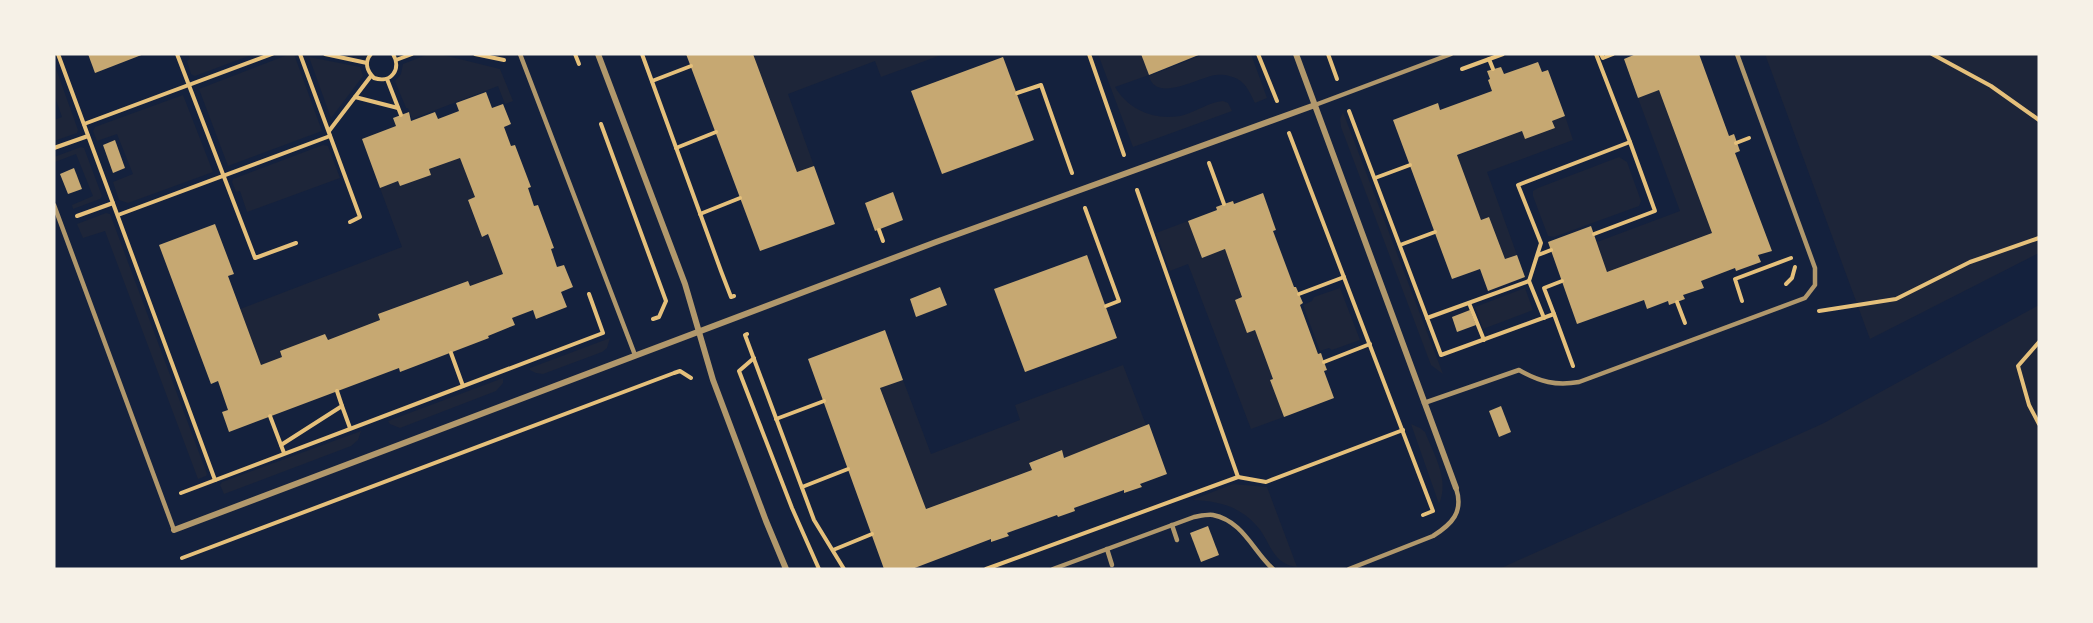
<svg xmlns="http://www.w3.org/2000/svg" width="2093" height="623" font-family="Signika,sans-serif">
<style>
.green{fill:#1d2539}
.building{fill:#c6a872}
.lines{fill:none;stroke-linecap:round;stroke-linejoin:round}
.path{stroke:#e5c07b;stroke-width:4}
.service{stroke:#b1986c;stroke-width:4.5}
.minor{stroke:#b1986c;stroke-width:6}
</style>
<rect width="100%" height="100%" fill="#14213d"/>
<g class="green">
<path d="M188,54H254L195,76L191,74L187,61L190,59Z"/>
<path d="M290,54H294L322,131L228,166L199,89Z"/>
<path d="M429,54H439L500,69L513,101L505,104L498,86L412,119L408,108H406L395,81L401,74L403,64Z"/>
<path d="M753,54H944L881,77L875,61L788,94L814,166L797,172Z"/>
<path d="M1098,54H1141L1149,75L1115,87C1128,110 1157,122 1184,115C1197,111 1210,102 1223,101L1228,103L1232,111L1133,147Z"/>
<path d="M1199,54H1251L1267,98L1255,103C1251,95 1247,85 1239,80C1233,76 1223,74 1216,75C1201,76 1156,104 1149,76L1200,56Z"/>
<path d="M1765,54H2039V253L1870,339Z"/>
<path d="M309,57L360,67L363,76L331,118Z"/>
<path d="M54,63L78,130L77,133L54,141V120L62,117L54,94Z"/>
<path d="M1659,90L1712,233L1607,272L1597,242L1680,211L1638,98Z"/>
<path d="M183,95L213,172L128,203L119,200L113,182L133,174L117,134L97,141L93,131L95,127Z"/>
<path d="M1343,112L1443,374L1431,365L1341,127L1340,119Z"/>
<path d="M1565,116L1573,140L1487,172L1517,255L1505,259L1489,217L1481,220L1457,156L1522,131L1525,139L1555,128L1552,121Z"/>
<path d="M323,145L328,146L340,178L247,212L240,191L236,192L232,182L233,179Z"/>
<path d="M81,147L84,148L102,196L100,199L73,209L72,205L93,196L76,154L55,162L54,157Z"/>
<path d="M1619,157L1627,162L1641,201L1639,206L1554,237L1548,236L1533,196V191L1538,188Z"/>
<path d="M460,158L475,197L468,201L482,237L488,235L503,274L470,286L467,281L378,314L380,320L328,340L325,334L282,357L261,365L240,309L402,247L380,188L398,181L401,186L430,175L429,169Z"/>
<path d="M106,213L110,214L207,474L206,476L198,479L105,231L83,238L77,224Z"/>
<path d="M1188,221L1202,257L1225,249L1242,297L1235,300L1255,330L1273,379L1270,380L1284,417L1251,429L1188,264L1170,271L1156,233Z"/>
<path d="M1340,288L1360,340L1332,350L1329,348L1320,351L1303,305L1312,301L1314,297Z"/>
<path d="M1525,288L1533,310L1483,329L1475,307Z"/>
<path d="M2039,305V569H1499L1824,423Z"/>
<path d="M610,338L607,348L602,352L543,374L536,373L530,370V368Z"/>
<path d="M1123,365L1146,425L1113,437V440L1064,458L1061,450L1029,462L1032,470L926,509L880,388L903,380L931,454L1020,420L1015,405Z"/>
<path d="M503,378V383L496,391L400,428L390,424L388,421Z"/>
<path d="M1411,424L1420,428L1425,432C1434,455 1450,480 1439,504Z"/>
<path d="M361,431L358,440L351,446L224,494L220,485L222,482Z"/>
<path d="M1233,484L1267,487L1297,567C1271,564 1271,541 1256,525C1239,506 1218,501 1192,500Z"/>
</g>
<g class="building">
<path d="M88,54H144L95,73Z"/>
<path d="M686,54H753L797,172L814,166L835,224L760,251Z"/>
<path d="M1141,54H1201L1149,75Z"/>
<path d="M1636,54H1699L1729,136L1734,134L1740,151L1735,153L1772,251L1758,255L1761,262L1736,271L1735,268L1701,281L1704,288L1683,295L1685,299L1669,305L1668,301L1647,309L1644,300L1577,324L1548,242L1591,226L1607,272L1712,233L1659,90L1638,98L1624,59Z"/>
<path d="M1003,57L1034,140L942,174L911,91Z"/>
<path d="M1538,62L1542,72L1548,70L1565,116L1552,121L1555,128L1525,139L1522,131L1457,155L1481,220L1489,217L1505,259L1517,255L1525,277L1488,291L1480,269L1452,279L1393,120L1438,103L1440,110L1492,91L1488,80L1490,79L1487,71L1501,67L1504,74Z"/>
<path d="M486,92L492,108L503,104L511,124L504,127L511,146L515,145L531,187L528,188L534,206L538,205L554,248L551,249L557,267L564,265L573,287L561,292L567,307L536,319L533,310L512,318L515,325L488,336L489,338L400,372L399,368L229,432L222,412L228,410L218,381L211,384L159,245L215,224L234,274L228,276L261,365L282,357L280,351L325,334L328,340L380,320L378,314L468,281L470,286L503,274L488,234L482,237L468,200L475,197L460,158L429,169L431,175L400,186L398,181L380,188L362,139L396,126L393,118L409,112L411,121L435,112L438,119L459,111L456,103Z"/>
<path d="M115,140L125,168L113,173L103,145Z"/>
<path d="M74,168L82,189L68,194L60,174Z"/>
<path d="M893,192L903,220L875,231L865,203Z"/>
<path d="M1263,193L1276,230L1273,231L1294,287H1296L1303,303L1300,305L1318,354L1321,353L1324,362L1327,370L1324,371L1334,398L1284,417L1270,380L1273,379L1255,330L1247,333L1235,300L1242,297L1225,249L1202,258L1188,221L1217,210L1216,207L1224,204L1233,201L1234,204Z"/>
<path d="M1087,255L1117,338L1025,372L994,289Z"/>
<path d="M940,287L947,305L916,317L910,299Z"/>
<path d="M1470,310L1476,325L1457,332L1452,317Z"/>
<path d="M885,330L903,380L880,388L926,509L1032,470L1029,463L1062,450L1064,458L1149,424L1167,474L1140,484L1142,487L1124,493V490L1074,508L1075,511L1058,517L1057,515L1007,533L1009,536L991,542V539L912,569H884L808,359Z"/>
<path d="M1501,406L1511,432L1499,437L1489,411Z"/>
<path d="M1208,526L1219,555L1201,562L1190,533Z"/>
</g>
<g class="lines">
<g class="path">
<path d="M58,54L215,480"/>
<path d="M177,54L255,258L296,243"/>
<path d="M300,54L360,217L350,222"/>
<path d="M325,54L367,63"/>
<path d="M371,54C364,62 367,71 374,78C391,84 402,69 393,54"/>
<path d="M475,54L504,60"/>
<path d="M575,54L579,64"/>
<path d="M642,54L721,271L731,297L734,296"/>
<path d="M1089,54L1124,155"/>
<path d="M1258,54L1277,101"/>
<path d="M1328,54L1337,79"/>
<path d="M1601,54L1603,58L1613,54"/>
<path d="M1932,54L1991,86L2039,120"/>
<path d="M1489,59L1493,69"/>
<path d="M396,60L412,54"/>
<path d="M1462,69L1503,54"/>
<path d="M387,79L401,115"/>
<path d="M652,81L691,66"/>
<path d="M1017,93L1041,85L1072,173"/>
<path d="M355,97L398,108"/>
<path d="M1349,111L1441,355L1554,314L1573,366"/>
<path d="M84,124L272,54"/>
<path d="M601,124L666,301L659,317L653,319"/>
<path d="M329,131L371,76"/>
<path d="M1289,133L1433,511L1423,515"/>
<path d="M1736,143L1749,138"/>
<path d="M54,148L88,136"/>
<path d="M676,148L716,132"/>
<path d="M1209,163L1224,204"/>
<path d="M1375,178L1410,165"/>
<path d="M1085,208L1119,301L1106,306"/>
<path d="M700,214L740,198"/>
<path d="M118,215L330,136"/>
<path d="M77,216L113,203"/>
<path d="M879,230L883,241"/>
<path d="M1594,234L1655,211L1630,142"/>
<path d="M1400,245L1435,232"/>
<path d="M1538,255L1551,250"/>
<path d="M1786,284L1792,278L1795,267"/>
<path d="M1299,294L1344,277"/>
<path d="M1742,301L1735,279L1791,258"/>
<path d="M1677,302L1685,323"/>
<path d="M1469,303L1484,340"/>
<path d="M1819,311L1896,299L1970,262L2039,238"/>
<path d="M1554,314L1544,288L1562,281"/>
<path d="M1427,318L1529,281"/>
<path d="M1544,318L1529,281L1541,243L1518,185L1630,142L1596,54"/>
<path d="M747,334L745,335L814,520L844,569"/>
<path d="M2039,342L2018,366L2029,405L2039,424"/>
<path d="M451,353L463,386"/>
<path d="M754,358L739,371L792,508L819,569"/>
<path d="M1324,362L1370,344"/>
<path d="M342,406L350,428"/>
<path d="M270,416L284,453"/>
<path d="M776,419L824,401"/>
<path d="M281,445L342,406L337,391"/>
<path d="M1238,477L1266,482L1403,430"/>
<path d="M802,487L848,469"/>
<path d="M181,493L603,333L589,294"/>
<path d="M833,550L872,534"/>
<path d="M182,558L674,373L680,371L691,378"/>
<path d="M986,569L1238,477L1137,190"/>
</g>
<g class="service">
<path d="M520,54L635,355"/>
<path d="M1315,105L1451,54"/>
<path d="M54,205L174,530"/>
<path d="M1424,403L1519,370C1540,382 1556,386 1579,382L1805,298L1815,285V268L1737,54"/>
<path d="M1172,525L1177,540"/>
<path d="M1107,549L1112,565"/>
<path d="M1053,569L1194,517C1200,516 1208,514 1213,515C1243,521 1253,551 1273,569"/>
<path d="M1349,569L1433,536C1452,524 1464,512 1456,488"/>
</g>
<g class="minor">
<path d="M598,54L685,284L713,380L766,521L786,569"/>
<path d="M1296,54L1456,488"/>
<path d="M174,530L936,242L1315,105"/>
</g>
</g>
<rect width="2093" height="623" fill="none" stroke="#f6f1e7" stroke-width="111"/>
</svg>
